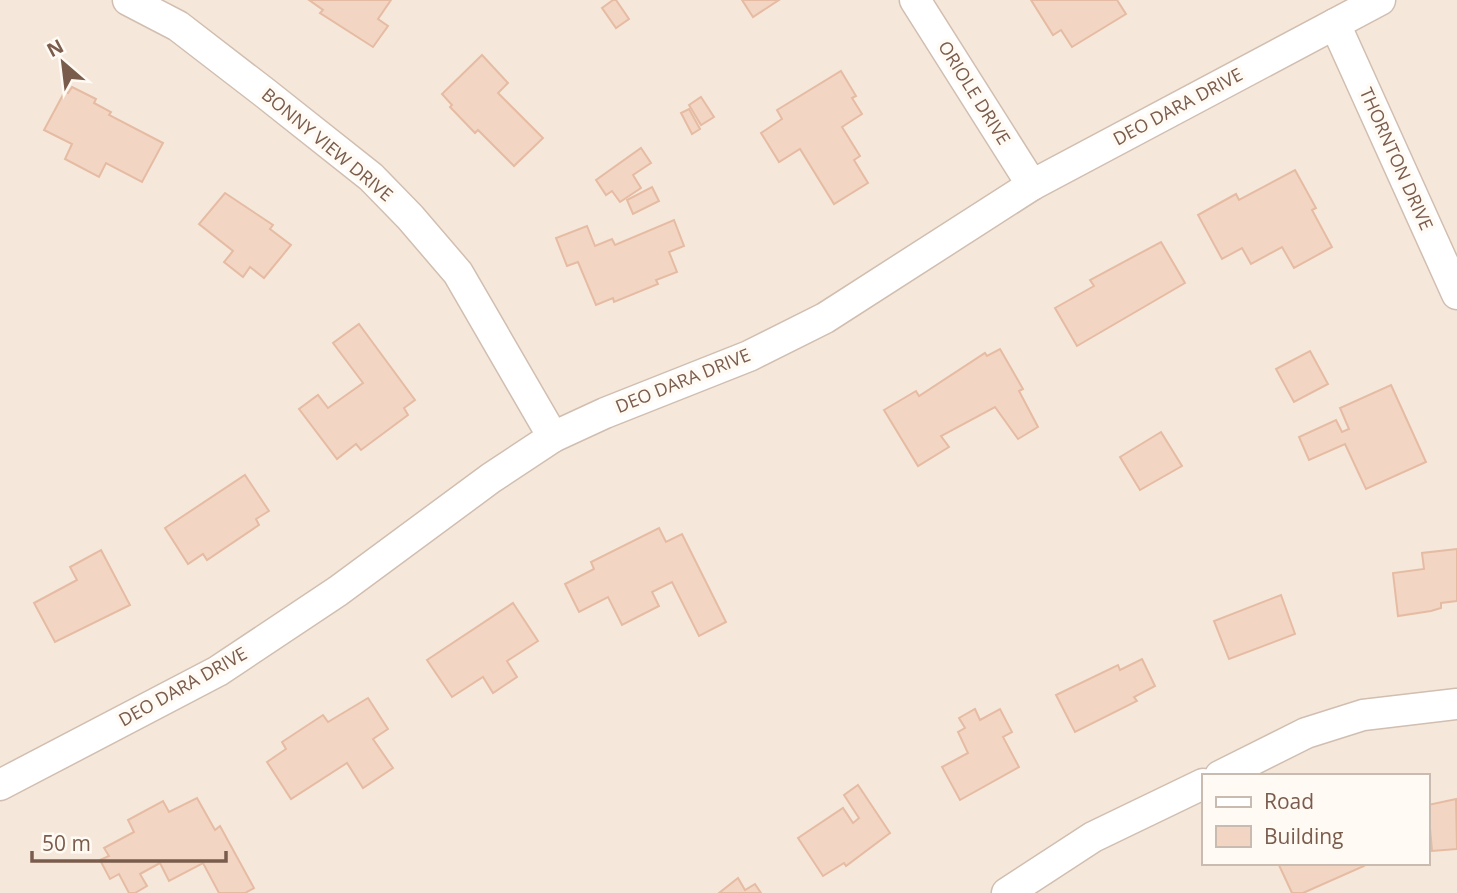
<svg xmlns="http://www.w3.org/2000/svg" width="1457" height="893" font-family="'Open Sans',sans-serif">
<style>
.residential{fill:#f5e8da;fill-rule:evenodd}
.building{fill:#f3d5c3;stroke:#e6bba3;stroke-width:2}
.lines{fill:none;stroke-linecap:round;stroke-linejoin:round}
.minor-casing{stroke:#d1beb0;stroke-width:33}
.minor{stroke:#fff;stroke-width:30}
.labels{text-anchor:middle;stroke-width:7;stroke-linejoin:round;paint-order:stroke}
.street-label{font-size:18px;fill:#7a5c4d;stroke:#fffaf3}
</style>
<rect width="100%" height="100%" fill="#fdf6ec"/>
<path class="residential" d="M0,0H1457V893H0ZM1203,776H1427V863H1203Z"/>
<g class="building">
<path d="M309,0H391L378,19L388,26L373,47L320,13L323,10Z"/>
<path d="M613,0H616L629,19L616,28L602,8Z"/>
<path d="M742,0H779L753,17Z"/>
<path d="M1031,0H1117L1126,14L1072,47L1061,30L1053,35Z"/>
<path d="M482,55L508,83L498,93L543,138L514,166L478,130L475,133L450,107L452,105L442,94Z"/>
<path d="M841,71L856,96L852,98L862,114L842,127L860,156L854,160L868,183L834,204L800,149L779,162L761,133L782,119L777,110Z"/>
<path d="M72,87L96,99L94,103L111,112L109,115L163,143L142,182L106,163L99,177L65,159L72,144L44,130L65,91L68,93Z"/>
<path d="M701,97L714,117L701,125L689,105Z"/>
<path d="M689,109L700,129L692,134L681,113Z"/>
<path d="M641,148L651,163L633,175L641,188L620,202L612,191L606,195L596,180Z"/>
<path d="M1295,170L1316,208L1312,210L1332,247L1294,268L1282,247L1251,264L1242,248L1222,259L1198,215L1236,194L1239,200Z"/>
<path d="M652,187L659,201L633,214L627,200Z"/>
<path d="M225,193L273,225L270,229L291,245L264,278L250,267L243,277L224,262L233,251L199,224Z"/>
<path d="M674,220L684,246L669,252L677,272L656,280L658,284L614,302L613,298L596,305L578,262L567,266L556,238L587,226L595,246L612,239L615,245Z"/>
<path d="M1161,242L1185,283L1077,346L1055,308L1094,286L1090,280Z"/>
<path d="M359,324L415,400L404,408L408,415L361,450L356,444L337,459L299,409L318,395L328,408L363,383L333,343Z"/>
<path d="M1000,349L1023,389L1019,391L1038,427L1018,439L995,407L941,436L949,447L918,466L884,410L916,391L919,396L985,353L987,356Z"/>
<path d="M1310,351L1328,384L1294,402L1276,369Z"/>
<path d="M1391,385L1426,462L1366,489L1345,444L1309,460L1299,437L1336,420L1342,432L1349,429L1340,408Z"/>
<path d="M1161,432L1182,466L1140,490L1120,457Z"/>
<path d="M245,475L269,511L256,519L259,525L207,560L203,554L188,564L165,528Z"/>
<path d="M659,528L666,542L682,534L726,622L699,636L672,582L652,592L659,606L622,625L608,597L579,612L565,584L594,569L591,562Z"/>
<path d="M1457,549V601L1441,603V608L1431,611L1398,616L1393,573L1424,569L1422,553Z"/>
<path d="M101,550L130,605L55,642L34,603L77,580L70,567Z"/>
<path d="M1281,595L1295,634L1229,659L1214,621Z"/>
<path d="M513,603L538,641L507,661L517,677L493,693L483,677L452,697L427,660Z"/>
<path d="M1142,659L1155,686L1134,697L1137,701L1075,732L1056,695L1118,665L1120,670Z"/>
<path d="M368,698L388,729L373,739L393,768L363,788L347,763L291,799L267,762L286,749L282,742L323,715L328,722Z"/>
<path d="M975,709L980,720L1000,709L1012,732L1003,737L1019,767L960,800L942,767L968,753L958,732L965,728L959,718Z"/>
<path d="M858,785L890,833L846,866L844,863L823,876L798,838L843,808L853,823L859,818L844,795Z"/>
<path d="M197,798L215,830L220,826L254,888L245,893H219L203,863L169,881L160,863L140,874L147,886L135,893H129L119,874L110,879L100,860L109,856L104,848L134,832L128,820L163,801L169,812Z"/>
<path d="M1456,799L1457,849L1432,851L1428,805Z"/>
<path d="M1278,863H1363L1364,866L1303,893H1292Z"/>
<path d="M738,878L745,890L755,884L761,893H719Z"/>
</g>
<g class="lines">
<g class="minor-casing">
<g id="minor">
<path d="M128,0L178,26L265,93L371,177L410,217L458,273L553,437"/>
<path d="M915,0L1032,185"/>
<path d="M1335,24L1457,294"/>
<path d="M1220,776L1306,733L1363,715L1457,704"/>
<path d="M0,785L218,671L338,591L491,478L553,437L605,413L749,356L825,318L1032,185L1380,0"/>
<path d="M1007,893L1093,837L1203,784"/>
</g>
</g>
<use href="#minor" class="minor"/>
</g>
<g class="labels">
<g class="street-label">
<text transform="translate(974 93) rotate(58)" y="6">ORIOLE DRIVE</text>
<text transform="translate(1178 107) rotate(-28)" y="6">DEO DARA DRIVE</text>
<text transform="translate(327 145) rotate(40)" y="6">BONNY VIEW DRIVE</text>
<text transform="translate(1396 159) rotate(66)" y="6">THORNTON DRIVE</text>
<text transform="translate(683 381) rotate(-22)" y="6">DEO DARA DRIVE</text>
<text transform="translate(183 687) rotate(-29)" y="6">DEO DARA DRIVE</text>
</g>
</g>
<rect x="1202" y="774" width="228" height="91" fill="#fffaf3" stroke="#cabbb1" stroke-width="2"/>
<rect x="1216" y="797" width="35" height="10" fill="#ffffff" stroke="#cabbb1" stroke-width="2"/>
<text x="1264" y="809" font-size="21" fill="#7a5c4d">Road</text>
<rect x="1216" y="826" width="35" height="21" fill="#f3d5c3" stroke="#cabbb1" stroke-width="2"/>
<text x="1264" y="844" font-size="21" fill="#7a5c4d">Building</text>
<g transform="translate(63 63) rotate(332)" stroke="#fffaf3" stroke-width="5" paint-order="stroke">
<path d="M0-5L12 26L0 18L-12 26Z" fill="#7a5c4d"/>
<text y="-10" font-size="19" font-weight="bold" text-anchor="middle" fill="#7a5c4d">N</text>
</g>
<path d="M32 851v10h194v-10" fill="none" stroke="#7a5c4d" stroke-width="3.5"/>
<text x="42" y="851" font-size="21" fill="#7a5c4d" stroke="#fffaf3" stroke-width="5" paint-order="stroke">50 m</text>
</svg>
